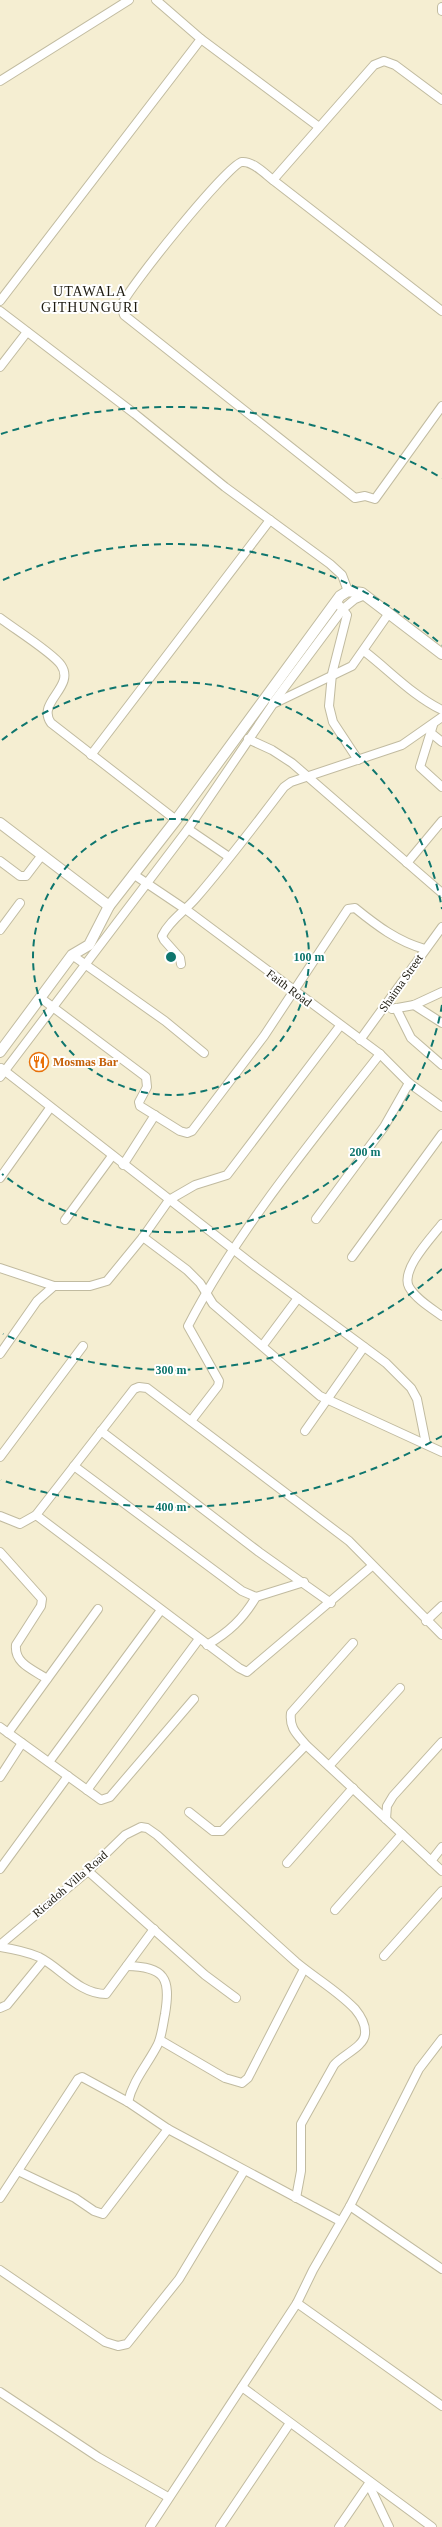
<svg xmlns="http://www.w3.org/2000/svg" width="442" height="2527" font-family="'Times New Roman',serif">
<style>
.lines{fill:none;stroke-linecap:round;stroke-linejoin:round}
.minor-casing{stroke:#c1bba0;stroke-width:10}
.tertiary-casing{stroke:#c1bba0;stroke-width:12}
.minor{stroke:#fff;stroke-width:8}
.tertiary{stroke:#fff;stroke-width:10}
.ring{fill:none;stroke:#0f766e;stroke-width:2;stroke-dasharray:7 5}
.labels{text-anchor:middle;stroke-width:4;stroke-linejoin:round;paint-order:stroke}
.street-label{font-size:12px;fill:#1d1a10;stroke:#fff}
.food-label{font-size:12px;font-weight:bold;fill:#c56008;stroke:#fff;text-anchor:start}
.quarter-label{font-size:14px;letter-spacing:1px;fill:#1d1a10;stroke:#fff}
.centre{fill:#0f766e;stroke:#fff;stroke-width:2}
.ring-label{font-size:12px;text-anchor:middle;font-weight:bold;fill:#0f766e;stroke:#fff;stroke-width:4;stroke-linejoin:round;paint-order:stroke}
</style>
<rect width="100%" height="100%" fill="#f5eed2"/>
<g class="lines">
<g class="minor-casing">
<g id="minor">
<path d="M442,7V11"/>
<path d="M201,39L319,127"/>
<path d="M0,81L129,0"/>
<path d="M273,180L374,65L384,61L395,65L442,100"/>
<path d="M0,301L201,39L156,0"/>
<path d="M0,311L135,414L225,487L330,564L342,575L348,591"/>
<path d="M442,311L273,180C265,174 253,161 242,162C229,163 128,288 121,306L124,315L355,498L365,496L375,499L442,406"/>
<path d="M0,367L27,332"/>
<path d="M336,601L347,615L332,674L329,706L333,722L358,760"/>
<path d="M0,618C13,628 53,653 61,665C76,687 36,702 51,723L176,820"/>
<path d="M364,651C390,671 413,696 442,710"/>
<path d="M273,703L343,609L355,599L365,595"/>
<path d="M433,725L420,767L442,787"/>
<path d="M431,733L442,742"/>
<path d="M248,739L272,750L292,763L442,893"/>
<path d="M91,755L270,520"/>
<path d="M188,829L229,857"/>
<path d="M0,861L20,876H26L42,855"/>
<path d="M407,863L442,821"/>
<path d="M133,874L188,911L380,1054L409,1083L442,1107"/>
<path d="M0,930L20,903"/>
<path d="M72,955L165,1021L204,1053"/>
<path d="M181,964L180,958L164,940L162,936C170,920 185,911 196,898C227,862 256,824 284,787L291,782L402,745L442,717"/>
<path d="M42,999L146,1077L147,1087L139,1102L140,1106L180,1131L187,1133L192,1131L264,1036L348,909L355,908C376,925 398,942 425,949"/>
<path d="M414,1005L442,1023"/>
<path d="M396,1008L411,1038L442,1065"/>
<path d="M392,1009L414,1005L442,992"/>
<path d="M360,1040L442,927"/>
<path d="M1,1068L256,1267L386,1363L411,1388L417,1399L426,1444"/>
<path d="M0,1077L188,829L273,704L352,666L389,613"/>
<path d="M123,1165L155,1115"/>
<path d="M0,1178L50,1108"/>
<path d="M316,1219L384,1127L409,1083"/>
<path d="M65,1220L112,1156"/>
<path d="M442,1224C432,1237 400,1270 409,1287C416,1299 431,1308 442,1316"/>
<path d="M143,1237L187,1270L200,1283L213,1304L320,1396L442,1452"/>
<path d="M352,1257L442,1134"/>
<path d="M0,1268L54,1286"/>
<path d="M263,1345L298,1298"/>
<path d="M0,1354L37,1301L54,1286H90L107,1281L143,1237L169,1200L195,1185L227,1175L340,1026"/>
<path d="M191,1421L218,1386L219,1381L188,1326C239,1228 312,1141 380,1054"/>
<path d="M101,1431L259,1552L331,1603"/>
<path d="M305,1431L364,1347"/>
<path d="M0,1457L83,1346"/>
<path d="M74,1466L242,1591L256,1597"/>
<path d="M36,1515L239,1668L247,1672L372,1566"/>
<path d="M0,1516L20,1524L36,1515L134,1389L139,1387L147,1388L349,1541L442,1635"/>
<path d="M0,1552L42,1599L41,1606L16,1645C14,1664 34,1670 47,1679"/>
<path d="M426,1621L442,1606"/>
<path d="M353,1643L291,1713C289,1728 297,1734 306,1745L442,1871"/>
<path d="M207,1645C229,1632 243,1619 256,1597L304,1582"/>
<path d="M0,1727L101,1800L110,1797L194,1699"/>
<path d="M8,1733L98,1609"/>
<path d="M49,1762L161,1610"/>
<path d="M329,1766L400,1688"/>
<path d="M0,1777L22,1743"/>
<path d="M87,1790L199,1639"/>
<path d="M189,1812L213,1831H222L306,1745"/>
<path d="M386,1819L387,1806L393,1796L442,1742"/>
<path d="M431,1861L442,1847"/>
<path d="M287,1863L353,1788"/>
<path d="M0,1869L68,1776"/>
<path d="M88,1871L205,1975L236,1998"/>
<path d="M335,1910L402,1834"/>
<path d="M0,1945L88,1871L125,1835L141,1827L147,1828L157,1835C203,1877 249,1920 296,1962C315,1978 338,1991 355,2009C360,2015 366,2025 365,2034C364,2047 342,2055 334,2065L301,2124V2171L296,2198"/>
<path d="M0,1947C13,1949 27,1952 39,1957C61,1968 79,1994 106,1994L154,1929"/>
<path d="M384,1956L442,1891"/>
<path d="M127,1966C165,1967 171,1978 165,2014C163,2024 162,2035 158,2044C148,2064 133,2080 128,2102"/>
<path d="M0,2008L7,2005L43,1961"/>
<path d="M160,2040L225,2078L242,2083L248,2078L304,1969"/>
<path d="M18,2171L75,2198L94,2211L103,2214L168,2129"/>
<path d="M0,2198L78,2079L82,2077L128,2102L168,2129L340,2221"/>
<path d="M350,2206L442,2269"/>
<path d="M0,2270L105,2342L118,2346L127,2344L179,2279L244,2171"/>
<path d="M297,2303L442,2406"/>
<path d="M242,2387L432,2527"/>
<path d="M0,2392L98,2457L168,2497"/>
<path d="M369,2485L389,2527"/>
<path d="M150,2527L297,2303L313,2270L350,2206L419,2069L442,2039"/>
<path d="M220,2527L290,2423"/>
<path d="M339,2527L370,2482"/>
</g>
</g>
<g class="tertiary-casing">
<g id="tertiary">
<path d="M0,823L109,906"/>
<path d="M0,1052L72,955L89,945L109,906L176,820L340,596L348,591L362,593L442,654"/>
</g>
</g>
<use href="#minor" class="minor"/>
<use href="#tertiary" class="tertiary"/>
</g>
<g class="ring">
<circle cx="171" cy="957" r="138"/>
<path d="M442 1005A275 275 0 0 1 2 1174M2 740A275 275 0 0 1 442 909"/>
<path d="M442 1269A413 413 0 0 1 3 1334M3 580A413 413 0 0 1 442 645"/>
<path d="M442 1436A550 550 0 0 1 1 1480M1 434A550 550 0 0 1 442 478"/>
</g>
<defs>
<g id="restaurant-ring" transform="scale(1)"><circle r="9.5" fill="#fff" stroke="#e8710a" stroke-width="1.5"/><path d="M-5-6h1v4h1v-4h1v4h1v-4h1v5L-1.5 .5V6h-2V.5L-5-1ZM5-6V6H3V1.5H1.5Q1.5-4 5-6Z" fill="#e8710a"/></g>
</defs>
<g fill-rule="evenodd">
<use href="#restaurant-ring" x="39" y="1062"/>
</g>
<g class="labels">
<g class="street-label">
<text transform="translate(401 983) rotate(-55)" y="4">Shaima Street</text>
<text transform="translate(289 988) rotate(37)" y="4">Faith Road</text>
<text transform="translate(70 1884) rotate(-41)" y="4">Ricadoh Villa Road</text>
</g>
<g class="food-label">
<text x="53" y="1066">Mosmas Bar</text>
</g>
<g class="quarter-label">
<text x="90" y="296">UTAWALA<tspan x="90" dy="16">GITHUNGURI</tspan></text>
</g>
</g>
<circle cx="171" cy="957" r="6" class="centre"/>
<g class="ring-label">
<text x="309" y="961">100 m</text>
<text x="365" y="1156">200 m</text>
<text x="171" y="1374">300 m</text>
<text x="171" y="1511">400 m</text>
</g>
</svg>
